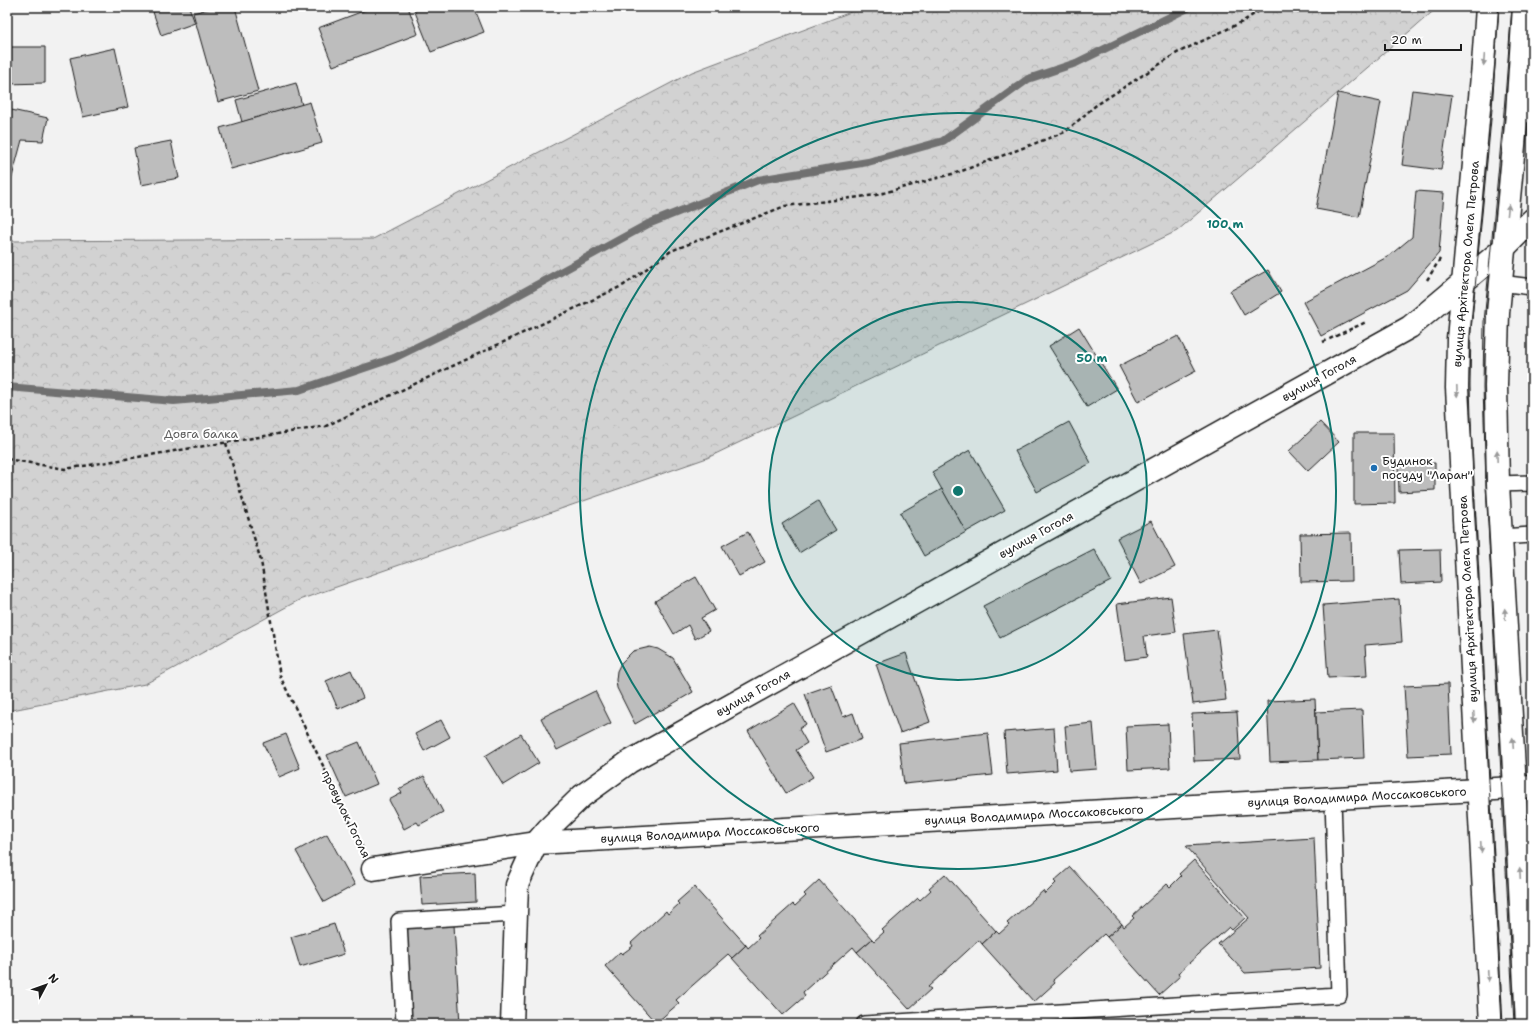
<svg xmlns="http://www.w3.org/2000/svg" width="1539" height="1031" font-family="'Shantell Sans',sans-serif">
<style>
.forest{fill:url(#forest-crowns);stroke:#777}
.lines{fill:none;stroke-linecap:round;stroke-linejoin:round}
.stream{stroke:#707070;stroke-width:8}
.building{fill:#bdbdbd;stroke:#1c1c1c}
.service-casing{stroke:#1c1c1c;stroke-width:18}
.minor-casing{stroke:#1c1c1c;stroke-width:25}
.secondary-casing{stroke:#1c1c1c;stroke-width:25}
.primary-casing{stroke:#1c1c1c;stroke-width:25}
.path{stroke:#1c1c1c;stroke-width:2.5;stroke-dasharray:4 3;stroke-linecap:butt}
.service{stroke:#fff;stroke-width:15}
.minor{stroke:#fff;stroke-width:22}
.secondary{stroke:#fff;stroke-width:22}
.primary{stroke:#fff;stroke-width:22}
.tram{stroke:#1c1c1c;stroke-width:1}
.oneway{fill:#999}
.ring{fill:none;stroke:#0f766e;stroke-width:2}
.poi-dot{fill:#1f6fb2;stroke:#fff;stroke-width:1.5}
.labels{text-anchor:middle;stroke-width:4;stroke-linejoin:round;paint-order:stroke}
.street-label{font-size:12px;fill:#1c1c1c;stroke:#fff}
.park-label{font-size:12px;fill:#5c5c5c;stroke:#fff}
.poi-label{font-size:12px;fill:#1c1c1c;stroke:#fff;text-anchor:start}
.centre{fill:#0f766e;stroke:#fff;stroke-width:2}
.ring-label{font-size:12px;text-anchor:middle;font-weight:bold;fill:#0f766e;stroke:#fff;stroke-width:4;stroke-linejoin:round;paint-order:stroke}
</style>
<defs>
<pattern id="forest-crowns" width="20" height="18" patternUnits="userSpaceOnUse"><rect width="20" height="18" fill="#d2d2d2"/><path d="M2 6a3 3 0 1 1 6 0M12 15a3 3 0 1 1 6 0" fill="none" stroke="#b4b4b4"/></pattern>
</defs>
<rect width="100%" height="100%" fill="#f2f2f2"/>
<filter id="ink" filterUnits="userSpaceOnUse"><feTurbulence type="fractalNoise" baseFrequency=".025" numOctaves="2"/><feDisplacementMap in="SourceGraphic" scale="8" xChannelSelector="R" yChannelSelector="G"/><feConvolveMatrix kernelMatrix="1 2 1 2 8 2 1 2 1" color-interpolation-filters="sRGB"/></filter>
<g filter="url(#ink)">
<path class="forest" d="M864,7H1438L1177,231L707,458L299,600L145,684L7,711V241L373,239L692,72Z"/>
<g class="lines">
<path class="stream" d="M7,387L174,401L299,390L394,358L478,317L648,224L758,180L868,162L943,141L1028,79L1076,63L1190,7"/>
</g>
<g class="building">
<path d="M168,7H189L195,23L161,35L153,12Z"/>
<path d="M215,7H235L258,91L218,102L193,13Z"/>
<path d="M374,7H408L418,34L333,66L318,28Z"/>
<path d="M413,7H474L484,32L431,52Z"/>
<path d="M7,47H45V83L7,84Z"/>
<path d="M115,48L128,107L83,117L70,58Z"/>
<path d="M296,83L302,105L242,122L236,100Z"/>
<path d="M1412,90L1452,95L1441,170L1402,165Z"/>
<path d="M1338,93L1381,102L1359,217L1316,209Z"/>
<path d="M310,102L322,143L231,169L220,128Z"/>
<path d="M7,109L48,118L43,141L22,140L9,188L7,187Z"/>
<path d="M171,141L179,178L141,185L134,148Z"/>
<path d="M1416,191L1444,193L1439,253L1407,290L1321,336L1303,302L1389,256L1412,237Z"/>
<path d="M1268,270L1281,292L1244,315L1230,291Z"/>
<path d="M1079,327L1117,389L1087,407L1049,346Z"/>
<path d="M1178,336L1196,371L1138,402L1119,366Z"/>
<path d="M1532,415V465H1531L1529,416Z"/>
<path d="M1069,422L1091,463L1037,492L1015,451Z"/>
<path d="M1320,422L1339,442L1308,471L1289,451Z"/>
<path d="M1354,433H1394L1395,503L1354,504Z"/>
<path d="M970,450L1005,510L966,532L932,472Z"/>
<path d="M1435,463V490L1399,492L1398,465Z"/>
<path d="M942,489L966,532L924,556L900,513Z"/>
<path d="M818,501L836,530L799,553L782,524Z"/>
<path d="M1151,521L1175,567L1141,584L1117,538Z"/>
<path d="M748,532L765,562L739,576L722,546Z"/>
<path d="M1351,533L1352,581L1301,582L1300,534Z"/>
<path d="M1094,549L1111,581L1000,638L983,606Z"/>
<path d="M1440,549L1441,582L1401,584L1399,550Z"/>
<path d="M696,577L715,610L701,618L709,631L695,639L688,625L674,634L655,601Z"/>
<path d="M1171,597L1176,632L1144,636L1147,657L1125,660L1117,604Z"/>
<path d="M1399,599L1402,642L1365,645L1367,676L1328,678L1323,605Z"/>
<path d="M1217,630L1226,700L1193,704L1184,634Z"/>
<path d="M650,647L658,649L673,658L693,692L664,709L656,712L635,724L617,688L616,680L617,671L621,663L633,651Z"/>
<path d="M906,653L930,722L900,733L876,664Z"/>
<path d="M351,670L363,698L338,709L326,681Z"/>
<path d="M1448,684L1451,754L1408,756L1404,686Z"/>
<path d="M831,685L843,717L853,713L862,739L826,752L805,694Z"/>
<path d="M595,691L611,723L557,750L541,718Z"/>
<path d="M1315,699L1318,760L1270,762L1267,701Z"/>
<path d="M794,703L806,724L799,729L807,743L796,750L813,777L786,793L748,731Z"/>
<path d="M1362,710L1364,758L1318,760L1316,712Z"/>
<path d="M1237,712L1240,759L1194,761L1192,714Z"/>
<path d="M441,720L450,737L424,751L415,734Z"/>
<path d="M1093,723L1097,769L1069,771L1065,726Z"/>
<path d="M1168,724L1170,768L1128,770L1126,726Z"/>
<path d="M1054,728L1057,770L1007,774L1004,732Z"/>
<path d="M988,733L993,775L904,784L899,743Z"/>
<path d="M286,734L300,768L279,777L263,743Z"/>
<path d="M521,734L539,763L503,785L485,756Z"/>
<path d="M359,742L377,784L346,797L327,755Z"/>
<path d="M424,776L443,812L419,825L417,822L404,829L389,800L402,793L399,789Z"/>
<path d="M327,834L355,885L324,902L296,851Z"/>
<path d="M1314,838L1320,968L1245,973L1218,944L1249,918L1186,846Z"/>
<path d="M1194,860L1245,918L1232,930L1229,927L1178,973L1180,976L1159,995L1107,937L1122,924L1124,927L1134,918L1132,916L1167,884L1170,887L1181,876L1179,874Z"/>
<path d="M1070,867L1122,924L1107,937L1104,934L1053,980L1055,983L1034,1002L982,944L996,931L999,934L1009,925L1007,923L1043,891L1045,894L1056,883L1054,881Z"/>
<path d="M475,873L476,902L422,905L420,876Z"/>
<path d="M945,874L996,931L982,944L979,940L928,987L931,989L909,1009L857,952L872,939L874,941L884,932L882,930L918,898L920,900L931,890L929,888Z"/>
<path d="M819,880L872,939L857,952L853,947L803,992L805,996L783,1015L732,958L746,945L748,948L759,938L757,936L793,904L795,906L806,896L804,894Z"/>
<path d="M694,887L746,945L732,958L728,954L676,1000L679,1003L656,1023L605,966L620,952L622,954L633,946L631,943L666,911L668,914L679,904L677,902Z"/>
<path d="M334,924L344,954L300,967L291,937Z"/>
<path d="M454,925L460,1024H410L404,928Z"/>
</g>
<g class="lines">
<g class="service-casing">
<g id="service">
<path d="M1500,283L1532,287"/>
<path d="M1498,484L1532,483"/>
<path d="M1501,537L1532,535"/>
<path d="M404,1024L399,921L515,914"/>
<path d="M864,1024L1339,995L1333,798"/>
</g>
</g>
<g class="minor-casing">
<g id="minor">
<path d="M373,869L536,843L1532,787"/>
<path d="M512,1024L517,885L536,843L548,829L582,796L629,762L1410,327L1504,248"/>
</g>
</g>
<g class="secondary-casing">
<g id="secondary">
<path d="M1519,89L1532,112"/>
<path d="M1504,248L1532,220"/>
</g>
</g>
<g class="primary-casing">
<g id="primary">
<path d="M1487,7L1483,65L1458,339L1457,388L1491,1024"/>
<path d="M1524,7L1517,114L1498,313L1496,386L1498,484L1515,788L1527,1024"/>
</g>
</g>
<g class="path">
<path d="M1427,280L1440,259"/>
<path d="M1323,342L1366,322"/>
<path d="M226,443L261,561L280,676L363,849"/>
<path d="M7,459L65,469L326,426L624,285L671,251L785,206L876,195L959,172L1065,132L1095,106L1177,53L1242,22L1265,7"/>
</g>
<use href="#service" class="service"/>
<use href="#minor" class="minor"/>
<use href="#secondary" class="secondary"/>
<use href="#primary" class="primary"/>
<g class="tram">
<path d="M1499,7L1492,109L1471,330L1470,385L1473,484L1502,1024"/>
<path d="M1512,7L1504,111L1484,322L1483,387L1486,484L1514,1024"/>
</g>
</g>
<defs><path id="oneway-solid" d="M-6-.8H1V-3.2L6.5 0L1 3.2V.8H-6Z"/></defs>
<g class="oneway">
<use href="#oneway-solid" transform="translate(1484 60) rotate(94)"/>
<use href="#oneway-solid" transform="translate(1508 210) rotate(-84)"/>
<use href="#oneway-solid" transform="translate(1457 391) rotate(88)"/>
<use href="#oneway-solid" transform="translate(1497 456) rotate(-92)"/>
<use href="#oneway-solid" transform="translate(1505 614) rotate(-93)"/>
<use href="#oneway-solid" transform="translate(1474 717) rotate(87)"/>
<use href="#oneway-solid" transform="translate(1513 743) rotate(-93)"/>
<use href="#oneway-solid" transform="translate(1481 847) rotate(87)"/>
<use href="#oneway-solid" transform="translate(1520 873) rotate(-93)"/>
<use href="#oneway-solid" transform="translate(1488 976) rotate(87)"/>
</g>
</g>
<circle cx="958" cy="491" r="189" fill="#0f766e" fill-opacity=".12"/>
<g class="ring">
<circle cx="958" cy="491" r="189"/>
<circle cx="958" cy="491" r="378"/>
</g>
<circle class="poi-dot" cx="1374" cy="468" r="4"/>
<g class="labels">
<g class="street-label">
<text transform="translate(1466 264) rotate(-85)" y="4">вулиця Архітектора Олега Петрова</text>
<text transform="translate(1319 378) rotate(-29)" y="4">вулиця Гоголя</text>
<text transform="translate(1036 535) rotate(-29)" y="4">вулиця Гоголя</text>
<text transform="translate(1468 599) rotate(-93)" y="4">вулиця Архітектора Олега Петрова</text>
<text transform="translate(753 693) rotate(-29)" y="4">вулиця Гоголя</text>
<text transform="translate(1357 797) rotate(-3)" y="4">вулиця Володимира Моссаковського</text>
<text transform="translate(346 814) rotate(64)" y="4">провулок Гоголя</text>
<text transform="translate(1034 815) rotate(-3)" y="4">вулиця Володимира Моссаковського</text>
<text transform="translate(710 833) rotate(-3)" y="4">вулиця Володимира Моссаковського</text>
</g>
<g class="park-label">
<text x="201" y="438">Довга балка</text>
</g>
<g class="poi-label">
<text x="1382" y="465">Будинок<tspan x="1382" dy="14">посуду "Ларан"</tspan></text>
</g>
</g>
<circle cx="958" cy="491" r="6" class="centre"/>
<g class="ring-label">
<text x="1225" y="228">100 m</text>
<text x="1092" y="362">50 m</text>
</g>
<rect width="1539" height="1031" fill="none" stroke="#fff" stroke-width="24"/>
<rect x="12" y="12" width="1515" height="1007" fill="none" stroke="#1c1c1c" stroke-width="1.5" filter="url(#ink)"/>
<g transform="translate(46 985) rotate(49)" stroke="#ffffff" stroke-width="3" paint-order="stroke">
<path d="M0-3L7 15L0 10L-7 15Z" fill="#1c1c1c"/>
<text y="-6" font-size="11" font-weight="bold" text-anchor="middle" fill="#1c1c1c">N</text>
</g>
<path d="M1385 44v6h76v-6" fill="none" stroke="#1c1c1c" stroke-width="2"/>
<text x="1391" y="44" font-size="12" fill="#1c1c1c" stroke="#ffffff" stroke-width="3" paint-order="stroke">20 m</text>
</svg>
